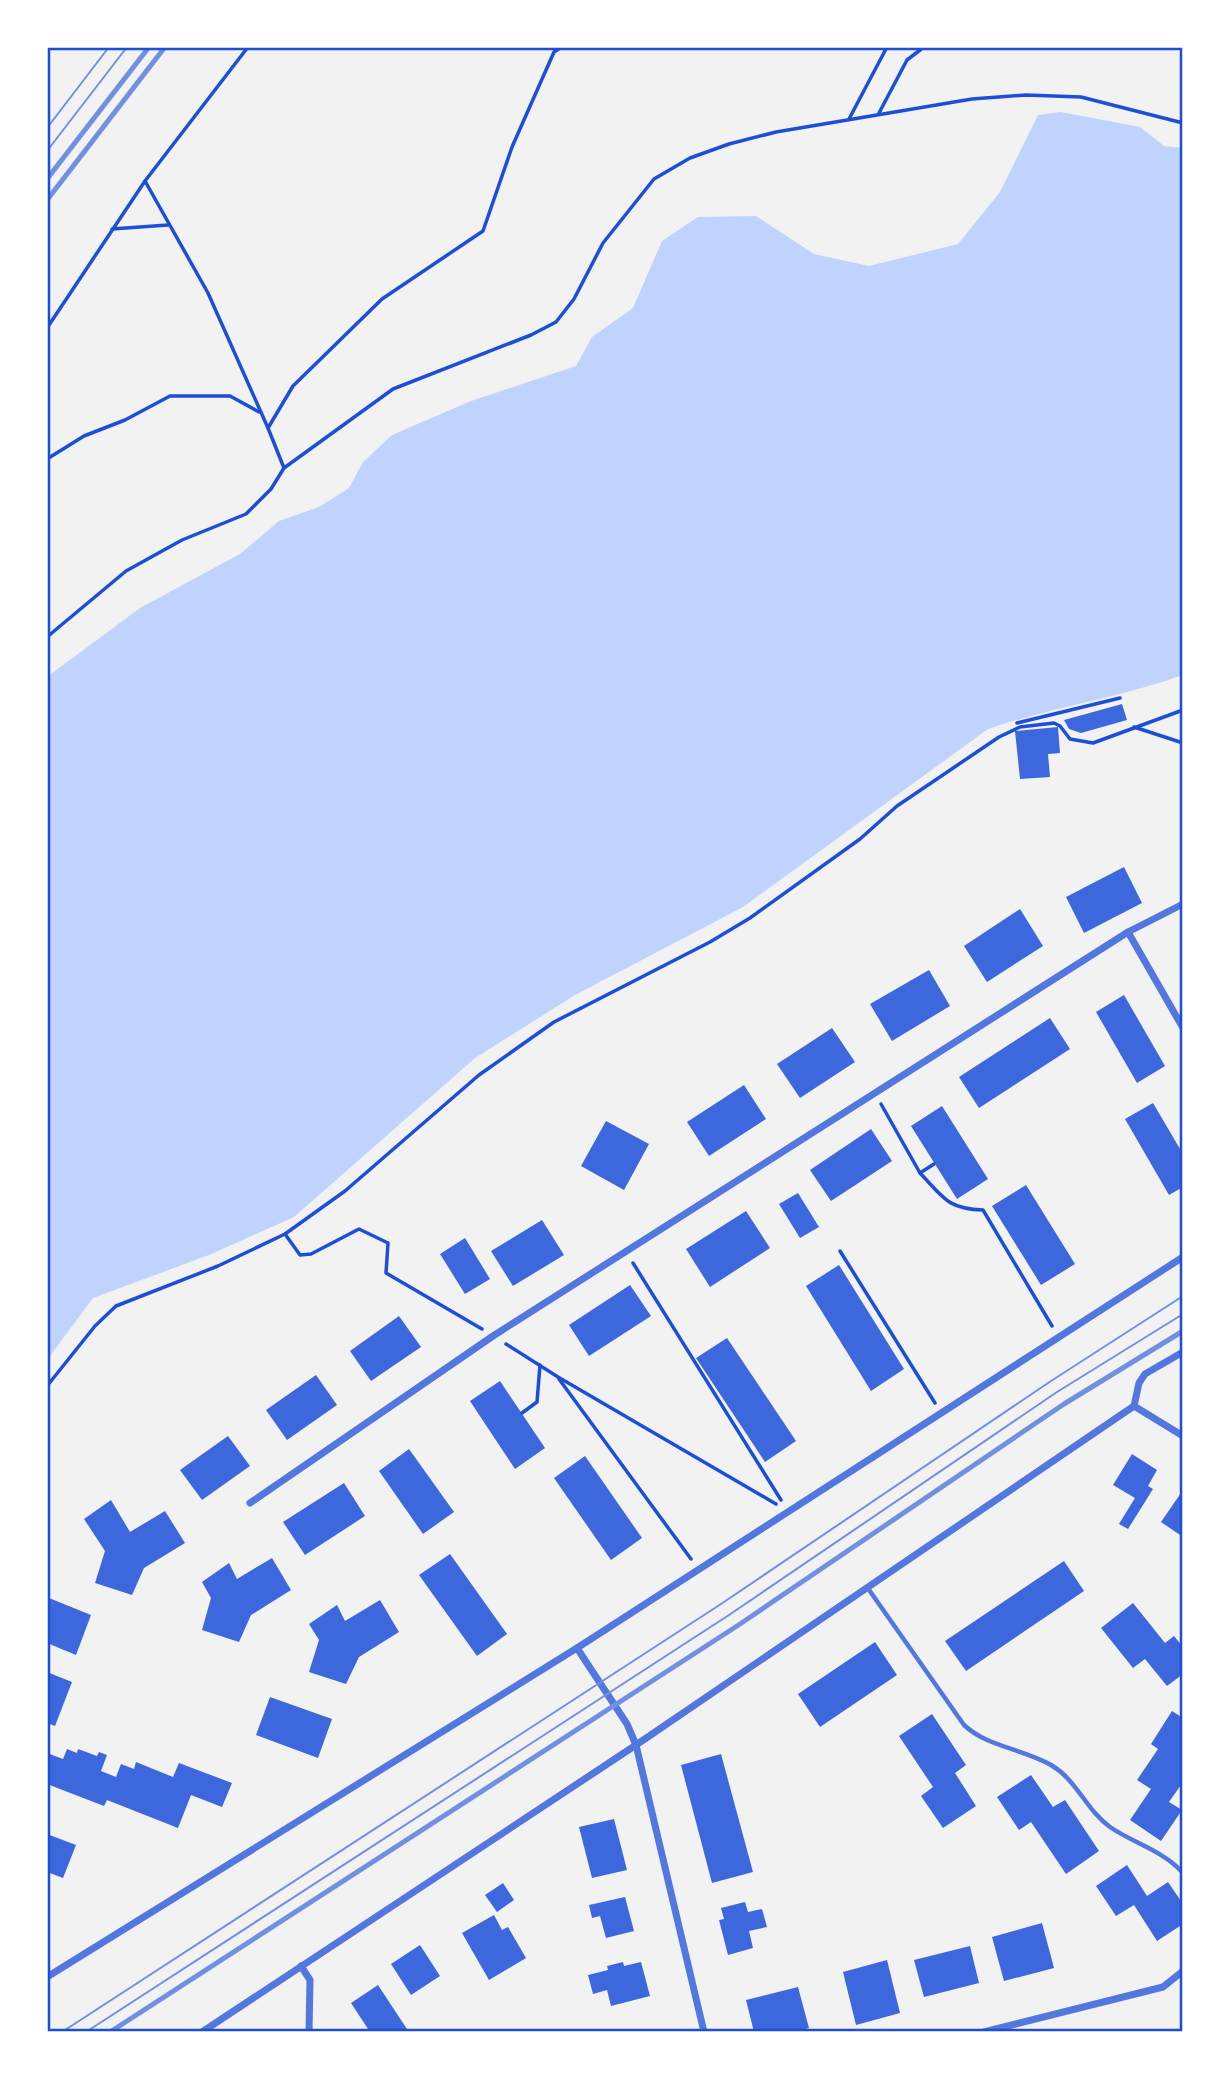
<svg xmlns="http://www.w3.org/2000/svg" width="1230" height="2079" font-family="Quicksand,sans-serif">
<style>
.water{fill:#bfd3fe}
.building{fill:#3d67dc}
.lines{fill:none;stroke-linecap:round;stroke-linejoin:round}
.path{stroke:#1d4ed8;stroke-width:3.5}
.service{stroke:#5277de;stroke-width:4.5}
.minor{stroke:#5277de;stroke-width:7}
.tram{stroke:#7290e2;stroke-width:2}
.rail{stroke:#7290e2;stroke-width:5}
.neatline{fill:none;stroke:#1d4ed8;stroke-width:2.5}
</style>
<rect width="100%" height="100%" fill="#f2f2f2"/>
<path class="water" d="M1061,112L1140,127L1164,146L1183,148V675C1119,698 1052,707 988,729L743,907L575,995L475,1058L294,1217L209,1255L93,1298L47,1360V677L140,608L240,554L279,521L319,507L349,488L363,462L392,435L471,401L576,366L592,337L633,308L662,241L698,217L756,216L814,254L869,266L958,244L1000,192L1038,115Z"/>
<g class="building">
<path d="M1122,704L1127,720L1081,733L1069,729L1064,720Z"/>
<path d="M1058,727L1060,753L1048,754L1050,777L1020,779L1015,731Z"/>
<path d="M1124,867L1142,903L1084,933L1066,897Z"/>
<path d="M1020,909L1043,946L987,982L964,946Z"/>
<path d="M929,970L950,1006L892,1041L870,1004Z"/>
<path d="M1124,995L1165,1066L1137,1083L1096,1012Z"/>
<path d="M1050,1018L1070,1049L979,1108L959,1077Z"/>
<path d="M832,1028L855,1062L800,1098L777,1064Z"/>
<path d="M744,1085L766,1119L709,1156L687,1122Z"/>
<path d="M1153,1103L1183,1154V1187L1169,1195L1125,1119Z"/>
<path d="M942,1106L988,1179L957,1199L911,1126Z"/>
<path d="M606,1121L649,1144L624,1190L581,1166Z"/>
<path d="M871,1129L892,1161L831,1201L810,1170Z"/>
<path d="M1026,1185L1075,1264L1041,1285L992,1206Z"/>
<path d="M798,1193L819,1227L800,1238L779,1204Z"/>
<path d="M746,1211L770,1248L710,1287L686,1249Z"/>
<path d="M542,1220L564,1255L513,1286L491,1251Z"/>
<path d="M465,1238L490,1279L465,1294L440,1254Z"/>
<path d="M839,1265L904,1369L871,1391L806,1286Z"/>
<path d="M630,1285L651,1316L589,1356L569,1325Z"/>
<path d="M399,1316L421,1347L371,1381L350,1351Z"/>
<path d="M727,1338L796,1441L765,1462L696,1358Z"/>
<path d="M316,1375L337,1405L287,1440L266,1410Z"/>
<path d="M500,1381L545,1448L515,1469L470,1401Z"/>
<path d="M228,1436L250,1466L202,1500L180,1470Z"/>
<path d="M409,1449L454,1512L423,1534L379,1471Z"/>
<path d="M1132,1454L1157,1470L1148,1486L1153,1489L1128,1529L1119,1524L1135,1498L1113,1485Z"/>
<path d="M585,1456L642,1538L611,1560L554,1478Z"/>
<path d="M344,1483L365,1516L305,1555L283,1522Z"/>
<path d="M1183,1490V1537L1161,1522Z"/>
<path d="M111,1500L130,1532L165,1511L185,1543L144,1568L132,1595L95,1583L105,1551L84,1519Z"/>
<path d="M450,1554L507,1634L477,1656L419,1575Z"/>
<path d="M272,1558L291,1590L251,1615L239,1642L202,1630L211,1598L202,1582L229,1563L237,1579Z"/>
<path d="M1064,1561L1084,1591L966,1671L945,1641Z"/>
<path d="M49,1598L91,1615L76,1655L47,1643Z"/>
<path d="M380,1600L399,1632L359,1657L346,1684L309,1672L319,1640L309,1624L337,1605L345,1621Z"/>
<path d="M1133,1603L1165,1643L1174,1636L1183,1647V1674L1167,1686L1145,1659L1133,1668L1101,1628Z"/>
<path d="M875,1642L897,1675L820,1727L798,1694Z"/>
<path d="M47,1672L72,1682L55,1726L47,1723Z"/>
<path d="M270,1697L332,1719L318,1758L256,1735Z"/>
<path d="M1172,1711L1183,1718V1782L1169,1802L1182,1810L1161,1841L1130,1820L1151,1789L1137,1780L1158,1749L1151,1744Z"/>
<path d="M932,1714L966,1765L955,1773L976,1806L943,1828L921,1796L933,1787L899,1736Z"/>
<path d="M67,1749L77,1753L78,1749L97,1756L99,1752L107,1755L101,1771L116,1777L121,1764L134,1769L136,1762L173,1777L179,1763L232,1783L222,1807L191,1795L178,1828L107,1800L104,1806L47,1784V1753L63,1759Z"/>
<path d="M721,1754L753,1872L712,1883L681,1765Z"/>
<path d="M1031,1775L1053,1807L1065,1800L1099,1851L1066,1874L1031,1822L1019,1830L997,1797Z"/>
<path d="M614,1819L627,1870L592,1878L579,1827Z"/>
<path d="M47,1834L76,1845L63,1878L47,1872Z"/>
<path d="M1127,1865L1147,1896L1168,1882L1183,1904V1924L1157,1941L1134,1905L1116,1916L1096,1886Z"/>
<path d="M503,1883L514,1900L497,1912L485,1895Z"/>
<path d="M625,1897L634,1931L606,1938L600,1916L592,1918L589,1905Z"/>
<path d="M745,1902L748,1912L762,1909L767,1927L749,1931L753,1948L728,1955L719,1920L724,1919L721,1908Z"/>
<path d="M494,1915L502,1930L508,1927L526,1958L489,1980L462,1933Z"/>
<path d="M1042,1923L1054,1968L1004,1981L992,1937Z"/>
<path d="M420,1945L440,1976L411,1995L391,1964Z"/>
<path d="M970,1946L979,1983L924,1997L914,1960Z"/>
<path d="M887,1960L900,2013L856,2025L843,1972Z"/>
<path d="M623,1962L624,1966L641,1962L650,1996L611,2006L607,1990L593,1994L588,1975L608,1970L607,1966Z"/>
<path d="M378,1985L403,2023L409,2032H370L351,2003Z"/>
<path d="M798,1987L809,2028L797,2032H754L746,2000Z"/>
</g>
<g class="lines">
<g class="path">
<path d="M879,113L907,60L924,47"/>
<path d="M849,119L887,47"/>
<path d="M145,181L208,293L268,428L284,468"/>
<path d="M112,229L168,225"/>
<path d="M47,328L145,181L248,47"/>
<path d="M268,428L293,386L382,299L483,231L512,147L531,104L554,52L562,47"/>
<path d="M47,459L84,436L125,420L170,396H230L259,412"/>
<path d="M47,637L126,571L182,540L246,514L271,489L284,468L393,389L531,335L556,322L574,299L603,243L654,179L690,158L729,144L776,132L972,99L1026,95L1081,97L1183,123"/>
<path d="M1017,723L1120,698"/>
<path d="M1134,727L1183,743"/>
<path d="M881,1104L920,1173L934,1164"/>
<path d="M920,1173C943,1197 947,1209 983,1210L1052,1326"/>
<path d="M285,1234L300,1255L311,1254L359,1229L388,1243L386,1273L482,1329"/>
<path d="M840,1251L935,1403"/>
<path d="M633,1263L781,1500"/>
<path d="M506,1344L558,1377L776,1504"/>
<path d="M559,1379L691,1559"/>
<path d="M47,1386L95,1326L116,1306L218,1266L285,1234L345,1191L479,1075L554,1022L710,942L750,918L860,839L897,806L999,737L1020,727L1054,723L1060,726L1070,739L1093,743L1183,710"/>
<path d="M522,1413L537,1402L540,1365"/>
</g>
<path class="service" d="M867,1587L964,1725C987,1747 1024,1749 1051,1765C1077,1780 1086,1810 1110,1827C1133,1843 1164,1851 1183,1873"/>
<g class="minor">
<path d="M1128,932L1183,1028"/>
<path d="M1134,1406L1183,1436"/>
<path d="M250,1503L493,1336L1128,932L1183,904"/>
<path d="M577,1648L627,1724L636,1745L704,2032"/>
<path d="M301,1966L310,1980L309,2032"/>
<path d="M47,1977L577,1648L1183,1257"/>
<path d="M202,2032L636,1745L1134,1406L1139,1383L1145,1374L1183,1352"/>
<path d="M984,2032L1163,1987L1183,1971"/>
</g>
<g class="tram">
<path d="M47,128L109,47"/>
<path d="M47,151L127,47"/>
<path d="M62,2032L721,1604L1051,1381L1183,1296"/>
<path d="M86,2032L729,1615L1057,1392L1183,1314"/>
</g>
<g class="rail">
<path d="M47,179L149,47"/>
<path d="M47,200L165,47"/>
<path d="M110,2032L737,1626L1064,1404L1183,1331"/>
</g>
</g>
<rect width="1230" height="2079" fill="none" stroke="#ffffff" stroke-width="98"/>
<rect x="49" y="49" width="1132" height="1981" class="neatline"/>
</svg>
